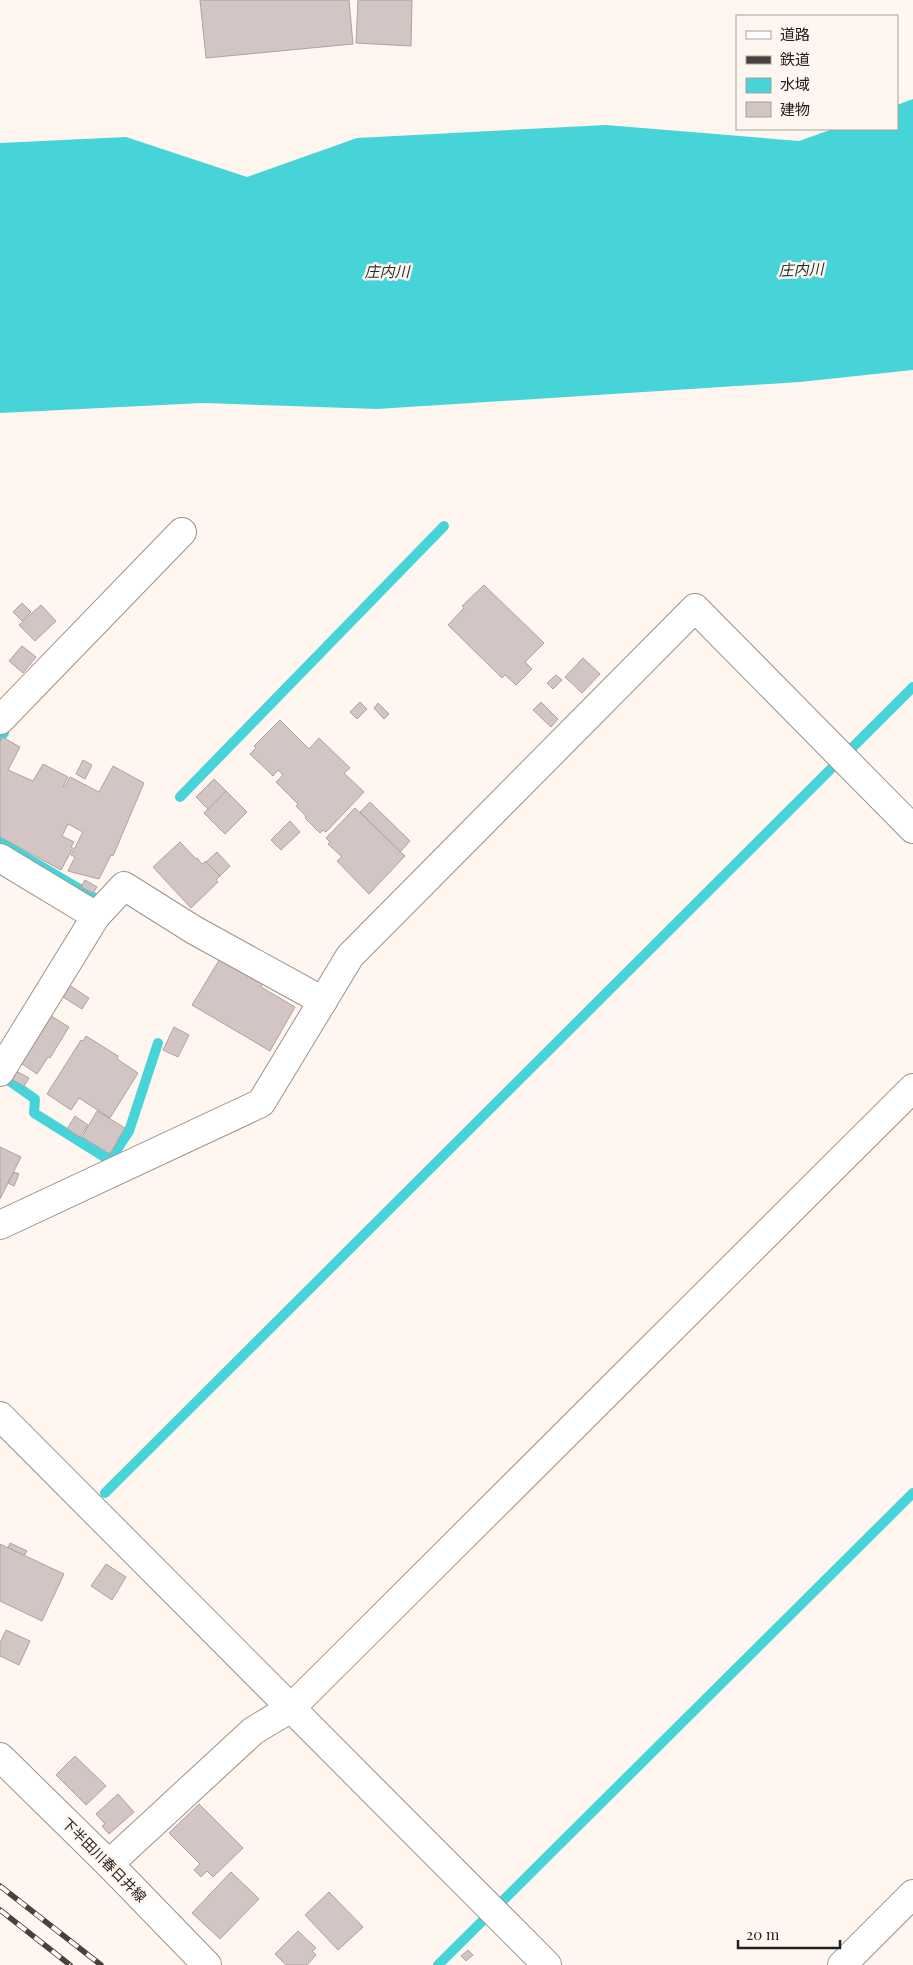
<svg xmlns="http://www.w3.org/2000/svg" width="913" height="1965" font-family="'Playfair Display','Noto Sans JP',serif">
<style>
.water{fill:#47d4d8}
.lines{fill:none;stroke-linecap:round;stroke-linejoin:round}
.stream{stroke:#47d4d8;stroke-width:10}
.building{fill:#d3c5c3;stroke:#afa19f}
.street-casing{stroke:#9c928a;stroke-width:30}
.secondary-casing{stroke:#9c928a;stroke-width:30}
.street{stroke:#fff;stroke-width:28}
.secondary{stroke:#fff;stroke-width:28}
.rail-casing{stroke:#47423f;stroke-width:5.5}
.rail{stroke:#fff6f0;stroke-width:4;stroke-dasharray:11;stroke-linecap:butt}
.labels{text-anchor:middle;stroke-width:5;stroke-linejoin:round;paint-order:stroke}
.street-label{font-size:14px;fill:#24201d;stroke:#fff6f0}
.water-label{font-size:15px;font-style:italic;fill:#193131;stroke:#fff6f0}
</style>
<rect width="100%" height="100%" fill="#fff6f0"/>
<path class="water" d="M913,99V370L800,382L377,409L202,403L0,413V143L126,137L247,177L357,138L606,125L799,141L833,129H897V105Z"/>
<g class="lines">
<g class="stream">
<path d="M0,737L4,733"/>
<path d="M180,797L444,526"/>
<path d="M0,842L100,901"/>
<path d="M5,1078L35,1099L34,1113L106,1158L116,1151L129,1131L158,1043"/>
<path d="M105,1493L913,687"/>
<path d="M438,1965L913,1493"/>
</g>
</g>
<g class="building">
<path d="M200,0H349L353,44L206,58Z"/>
<path d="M358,0H412L411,46L356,43Z"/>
<path d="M484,585L544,643L525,662L532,669L516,685L505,675L502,678L448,625L464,608L462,606Z"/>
<path d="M22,603L31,612L22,621L13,612Z"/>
<path d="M41,605L56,621L35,641L19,625Z"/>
<path d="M22,646L36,657L23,673L9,661Z"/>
<path d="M583,658L600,674L582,693L565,677Z"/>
<path d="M556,675L562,680L553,689L547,683Z"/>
<path d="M360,702L367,709L357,719L350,712Z"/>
<path d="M541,702L558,719L551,727L533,710Z"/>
<path d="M378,703L389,714L384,719L374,708Z"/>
<path d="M280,720L309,749L319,738L350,768L344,773L364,792L326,832L323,830L320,833L305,818L306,816L296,806L298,804L276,782L283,775L278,770L273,776L250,754L256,748L254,746Z"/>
<path d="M2,737L20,747L8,770L33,781L43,764L68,777L63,787H65L70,777L99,792L113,766L144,783L113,856L111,855L99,879L68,871L75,857L71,855L83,832L68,824L62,836L74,842L71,847L73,848L61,870L0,837V742Z"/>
<path d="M83,760L92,765L85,779L76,774Z"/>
<path d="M214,779L226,791L208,809L196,797Z"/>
<path d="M226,791L247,812L225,834L204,813Z"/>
<path d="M370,802L410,841L400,852L360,812Z"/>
<path d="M355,808L405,856L369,894L337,861L342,857L328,844L330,842L326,838Z"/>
<path d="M290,821L300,832L281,850L271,840Z"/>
<path d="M180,842L196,859L197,858L202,864L206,861L220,876L216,880L218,882L191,908L153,867Z"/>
<path d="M217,852L230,866L220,876L206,862Z"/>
<path d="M85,880L97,887L93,893L81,887Z"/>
<path d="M221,957L263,982L261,987L295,1007L270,1051L192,1005Z"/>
<path d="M66,983L89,998L82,1009L60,995Z"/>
<path d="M45,1012L69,1027L50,1058L48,1057L37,1074L15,1059Z"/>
<path d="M174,1027L189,1035L178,1057L163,1050Z"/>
<path d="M86,1036L118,1056L117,1059L138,1073L110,1118L79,1098L71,1110L47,1094L81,1040L83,1041Z"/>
<path d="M16,1071L29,1078L24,1086L11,1079Z"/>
<path d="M97,1111L125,1128L110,1154L82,1137Z"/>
<path d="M75,1116L88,1125L80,1137L67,1129Z"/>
<path d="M0,1147L21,1157L0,1199Z"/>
<path d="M14,1172L19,1174L14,1186L8,1183Z"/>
<path d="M10,1543L27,1551L24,1556L8,1548Z"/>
<path d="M0,1544L64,1574L42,1621L0,1601Z"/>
<path d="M106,1564L126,1577L112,1600L91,1586Z"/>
<path d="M6,1630L30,1641L19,1665L0,1656V1643Z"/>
<path d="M75,1756L106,1786L86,1805L56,1775Z"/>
<path d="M118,1794L134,1812L109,1834L102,1826L105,1824L96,1814Z"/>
<path d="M199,1804L243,1848L213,1877L207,1871L201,1877L194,1870L200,1864L169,1833Z"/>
<path d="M231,1872L259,1899L220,1939L192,1913Z"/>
<path d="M329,1892L363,1927L338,1950L305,1915Z"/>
<path d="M298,1931L316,1948L312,1951L316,1955L307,1965H286L275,1954Z"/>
<path d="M468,1950L473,1955L466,1961L461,1956Z"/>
</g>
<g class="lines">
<g class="street-casing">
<g id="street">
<path d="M0,720L182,532"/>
<path d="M0,858L96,916L124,886L194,930L323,1001"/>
<path d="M0,1072L96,916"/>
<path d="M0,1225L261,1103L350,956L695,608L913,829"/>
<path d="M0,1416L547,1965"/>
<path d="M109,1864L253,1731L291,1708L913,1088"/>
<path d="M842,1965L913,1894"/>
</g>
</g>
<g class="secondary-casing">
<path id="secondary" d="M0,1757L109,1864L207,1965"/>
</g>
<use href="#street" class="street"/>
<use href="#secondary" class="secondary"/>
<g class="rail-casing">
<g id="rail">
<path d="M0,1886L101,1965"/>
<path d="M0,1910L70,1965"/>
</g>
</g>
<use href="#rail" class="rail"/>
</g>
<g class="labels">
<g class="street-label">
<text transform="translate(104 1860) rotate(45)" y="5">下半田川春日井線</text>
</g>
<g class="water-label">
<text transform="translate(801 270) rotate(-2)" y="5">庄内川</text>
<text x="387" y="277">庄内川</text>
</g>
</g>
<rect x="736" y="15" width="162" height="115" fill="#fff6f0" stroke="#a7a09c"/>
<rect x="746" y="31" width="25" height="8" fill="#ffffff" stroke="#a7a09c"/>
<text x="780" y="40" font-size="15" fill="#24201d">道路</text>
<rect x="746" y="56" width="25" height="8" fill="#47423f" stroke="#a7a09c"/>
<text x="780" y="65" font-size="15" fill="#24201d">鉄道</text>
<rect x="746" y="78" width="25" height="15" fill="#47d4d8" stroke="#a7a09c"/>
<text x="780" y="90" font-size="15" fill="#24201d">水域</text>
<rect x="746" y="102" width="25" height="15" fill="#d3c5c3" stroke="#a7a09c"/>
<text x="780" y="115" font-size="15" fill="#24201d">建物</text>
<path d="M738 1940v8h102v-8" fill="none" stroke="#24201d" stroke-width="2.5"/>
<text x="746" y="1940" font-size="15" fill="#24201d" stroke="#fff6f0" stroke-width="4" paint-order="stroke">20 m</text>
</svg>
